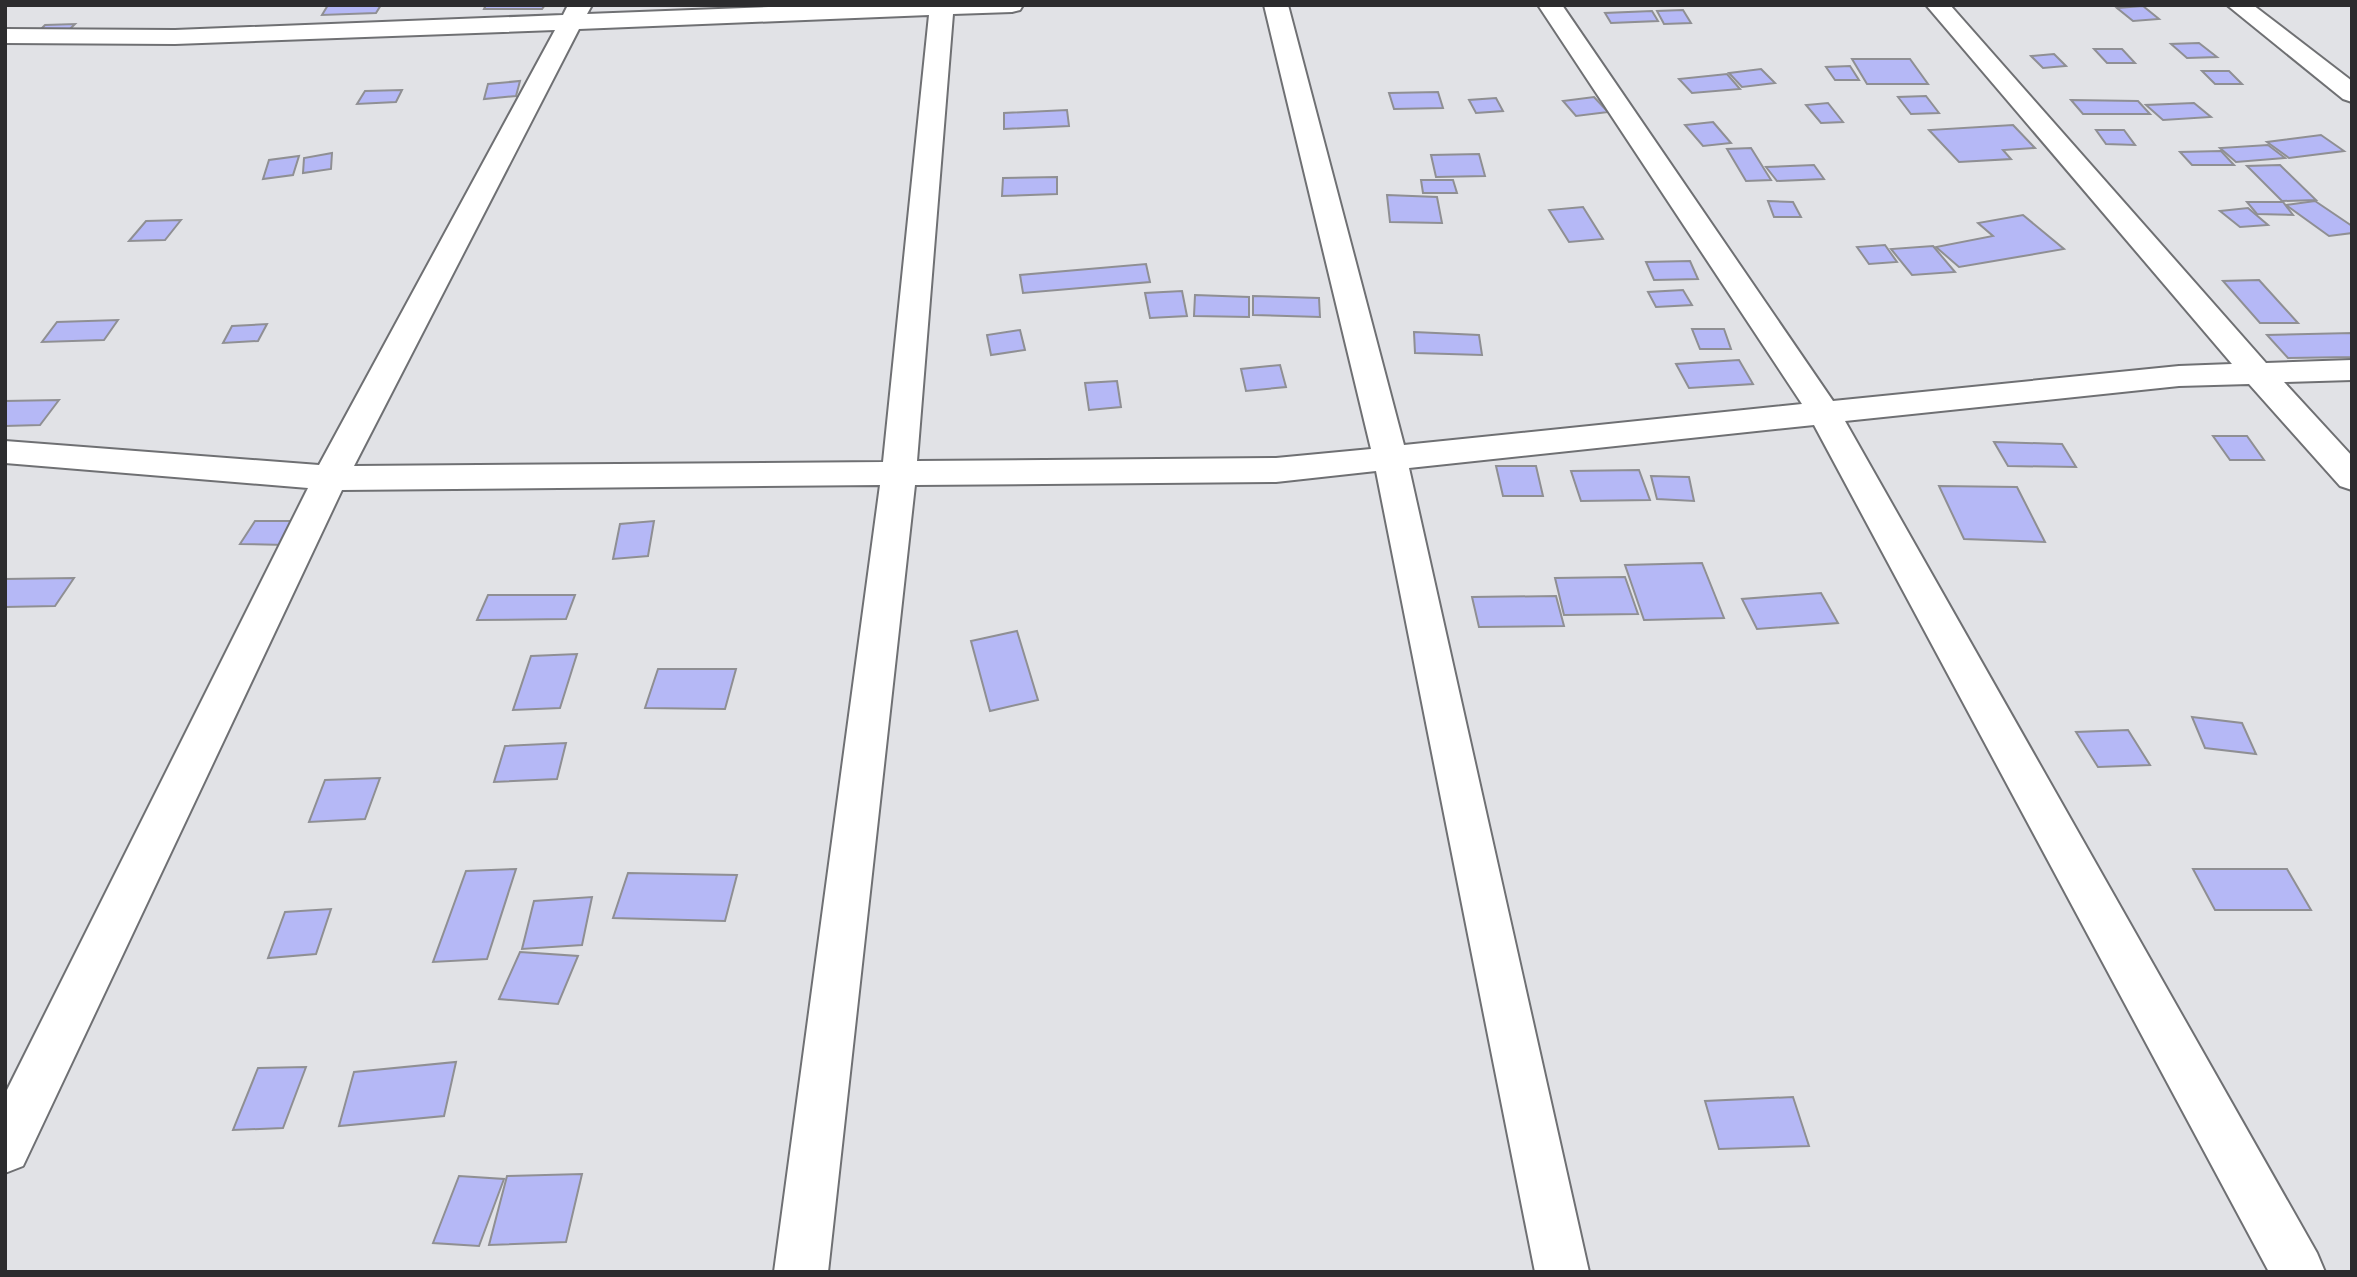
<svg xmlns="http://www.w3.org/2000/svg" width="2357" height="1277" font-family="'Alegreya Sans',sans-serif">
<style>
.building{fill:#b5b8f6;stroke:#8f8f93;stroke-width:2}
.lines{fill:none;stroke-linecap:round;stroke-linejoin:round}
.minor-casing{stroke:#6f7073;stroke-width:4}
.minor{fill:#fff;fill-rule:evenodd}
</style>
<rect width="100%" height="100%" fill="#e1e2e6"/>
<g class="building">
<path d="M328,5H381L376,13L322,15Z"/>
<path d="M486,5H545L542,9H484Z"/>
<path d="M2143,6L2159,19L2133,21L2117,8Z"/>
<path d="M1683,10L1691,23L1664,24L1657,11Z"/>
<path d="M1652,11L1658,21L1611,23L1605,13Z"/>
<path d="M75,24L67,32L37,33L45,25Z"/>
<path d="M2199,43L2217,57L2187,58L2171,44Z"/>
<path d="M2094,49H2122L2135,63H2107Z"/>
<path d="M2054,54L2066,66L2043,68L2031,56Z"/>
<path d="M1852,59H1910L1928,84H1867Z"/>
<path d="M1850,66L1859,80H1835L1826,67Z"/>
<path d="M1761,69L1775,83L1742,87L1729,73Z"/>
<path d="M2202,71H2229L2242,84H2215Z"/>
<path d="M1727,74L1740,89L1692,93L1679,79Z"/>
<path d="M520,81L516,96L484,99L488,84Z"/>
<path d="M402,90L396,102L357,104L365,91Z"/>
<path d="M1438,92L1443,108L1394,109L1389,93Z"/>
<path d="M1926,96L1939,113L1911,114L1898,97Z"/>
<path d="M1594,97L1608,112L1576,116L1563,101Z"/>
<path d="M1496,98L1503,111L1476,113L1469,100Z"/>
<path d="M2071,100L2138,101L2150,114H2083Z"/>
<path d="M1828,103L1843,122L1821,123L1806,105Z"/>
<path d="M2194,103L2211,117L2163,120L2146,105Z"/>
<path d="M1067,110L1069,126L1004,129V113Z"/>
<path d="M1713,122L1731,143L1703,146L1685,125Z"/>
<path d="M2013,125L2035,148L2003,150L2011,159L1959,162L1929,130Z"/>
<path d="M2096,130H2124L2135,145L2106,144Z"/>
<path d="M2321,135L2344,151L2289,158L2267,142Z"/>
<path d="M2268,145L2285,158L2236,162L2220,148Z"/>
<path d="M1751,148L1771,180L1746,181L1727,149Z"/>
<path d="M2221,151L2234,165H2192L2180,152Z"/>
<path d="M332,153L331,169L303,173L304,158Z"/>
<path d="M1479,154L1485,176L1436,177L1431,155Z"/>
<path d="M299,156L293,175L263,179L269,160Z"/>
<path d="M1814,165L1824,179L1777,181L1766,167Z"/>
<path d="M2280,165L2316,200L2282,201L2247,166Z"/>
<path d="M1057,177V194L1002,196L1003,178Z"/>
<path d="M1421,180H1453L1457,193H1423Z"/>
<path d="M1387,195L1437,197L1442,223L1390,222Z"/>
<path d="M1768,201L1793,202L1801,217H1774Z"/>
<path d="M2315,201L2352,226V233L2329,236L2286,205Z"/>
<path d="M2247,202H2283L2293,215L2257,214Z"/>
<path d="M1583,207L1603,239L1569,242L1549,210Z"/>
<path d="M2248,208L2268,225L2240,227L2220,211Z"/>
<path d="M2023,215L2064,249L1959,267L1936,247L1993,236L1978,223Z"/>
<path d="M181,220L165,240L129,241L146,221Z"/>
<path d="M1885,245L1897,262L1869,264L1857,247Z"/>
<path d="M1933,246L1955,272L1912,275L1891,249Z"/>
<path d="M1690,261L1698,279L1654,280L1646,262Z"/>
<path d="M1146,264L1150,282L1023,293L1020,275Z"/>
<path d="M2259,280L2298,323H2260L2223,281Z"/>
<path d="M1683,290L1692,305L1656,307L1648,292Z"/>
<path d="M1182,291L1187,316L1150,318L1145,293Z"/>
<path d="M1195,295L1249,297V317L1194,316Z"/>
<path d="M1253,296L1319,298L1320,317L1253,315Z"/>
<path d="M118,320L104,340L42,342L57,322Z"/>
<path d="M267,324L258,341L223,343L232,326Z"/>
<path d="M1692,329H1724L1731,349H1700Z"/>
<path d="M1020,330L1025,350L991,355L987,335Z"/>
<path d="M1414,332L1479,335L1482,355L1415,353Z"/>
<path d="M2352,333V357L2288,358L2267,335Z"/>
<path d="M1739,360L1753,384L1689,388L1676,364Z"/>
<path d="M1280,365L1286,387L1246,391L1241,369Z"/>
<path d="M1117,381L1121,407L1089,410L1085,383Z"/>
<path d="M59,400L40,425L5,426V401Z"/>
<path d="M2213,436H2247L2264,460H2230Z"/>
<path d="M1994,442L2062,444L2076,467L2008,466Z"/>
<path d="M1496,466H1536L1543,496H1503Z"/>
<path d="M1639,470L1650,500L1581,501L1571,471Z"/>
<path d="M1651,476L1689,477L1694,501L1657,499Z"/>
<path d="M1939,486L2017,487L2045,542L1964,539Z"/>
<path d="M255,521H300L286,545L240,544Z"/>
<path d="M654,521L648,556L613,559L620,524Z"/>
<path d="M1702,563L1724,618L1644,620L1625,565Z"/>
<path d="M1625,577L1638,614L1564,615L1555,578Z"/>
<path d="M74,578L55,606L5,607V579Z"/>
<path d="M1821,593L1838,623L1757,629L1742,599Z"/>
<path d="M488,595H575L566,619L477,620Z"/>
<path d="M1556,596L1564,626L1479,627L1472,597Z"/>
<path d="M1017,631L1038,700L990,711L971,641Z"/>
<path d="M577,654L560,708L513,710L531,656Z"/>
<path d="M658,669H736L725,709L645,708Z"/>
<path d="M2192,717L2242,723L2256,754L2205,748Z"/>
<path d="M2128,730L2150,765L2098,767L2076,732Z"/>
<path d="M566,743L557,779L494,782L505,746Z"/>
<path d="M380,778L365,819L309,822L325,780Z"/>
<path d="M516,869L487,959L433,962L466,871Z"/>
<path d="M2193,869H2287L2311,910H2215Z"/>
<path d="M628,873L737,875L725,921L613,918Z"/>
<path d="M592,897L582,945L522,949L534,901Z"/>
<path d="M331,909L316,954L268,958L285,912Z"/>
<path d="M520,952L578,956L558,1004L499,999Z"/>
<path d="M456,1062L444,1116L339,1126L354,1072Z"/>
<path d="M306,1067L283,1128L233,1130L258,1068Z"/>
<path d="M1793,1097L1809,1146L1719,1149L1705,1101Z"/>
<path d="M582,1174L566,1242L489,1245L507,1176Z"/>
<path d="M459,1176L504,1179L479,1246L433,1243Z"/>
</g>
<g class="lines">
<g class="minor-casing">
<g id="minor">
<path d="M568,5H592L587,14L821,5H1023L1020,10L1012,12L953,14L917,461L1276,458L1371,449L1264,5H1288L1404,445L1802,404L1538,5H1562L1833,401L2179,366L2232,364L1926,5H1950L2266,363L2352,360V380L2284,382L2352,456V490L2340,486L2249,384L2179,386L1845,421L2317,1253L2325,1272H2269L1814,425L1409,468L1589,1272H1535L1376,471L1276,482L915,485L828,1272H774L880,485L342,490L23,1166L5,1173V1094L308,488L5,463V441L319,465L555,30L175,44L5,43V29L175,30L563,15ZM929,15L883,462L354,466L579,29Z"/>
<path d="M2227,5H2253L2352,81V102L2343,99Z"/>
</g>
</g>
<use href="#minor" class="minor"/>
</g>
<rect width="2357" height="1277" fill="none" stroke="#2c2c2e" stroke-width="14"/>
</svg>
